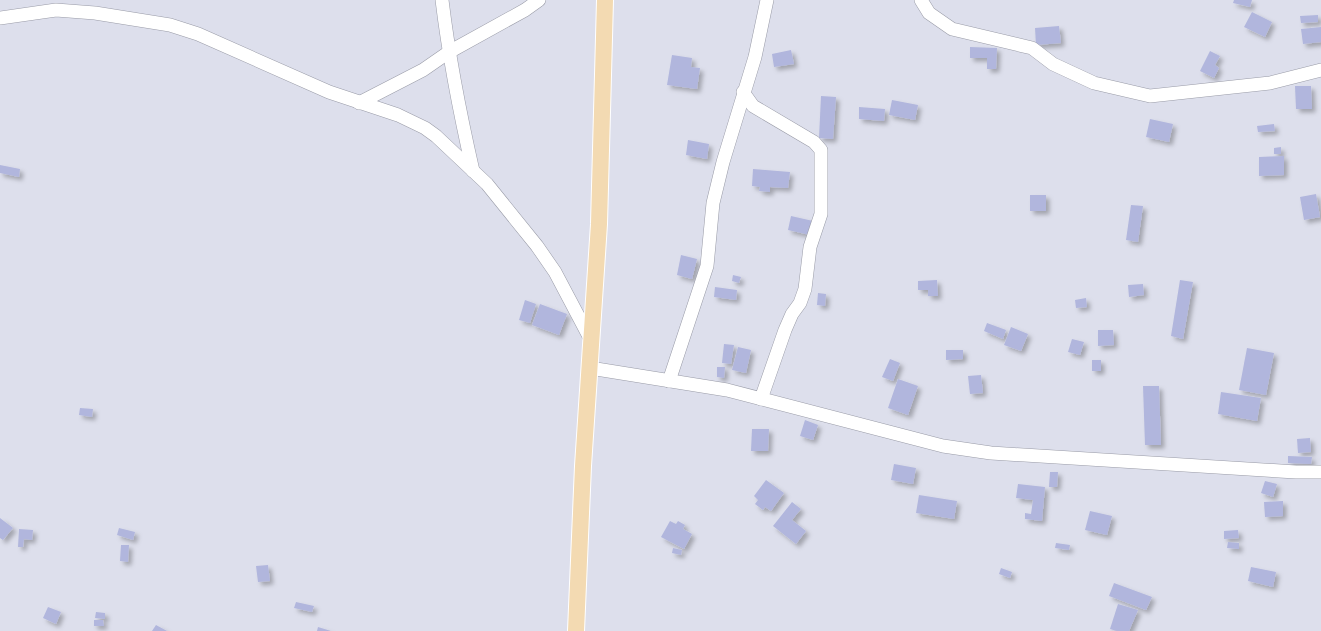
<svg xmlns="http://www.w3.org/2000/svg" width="1321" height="631" font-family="Inter,sans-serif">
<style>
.building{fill:#b1b6dd;filter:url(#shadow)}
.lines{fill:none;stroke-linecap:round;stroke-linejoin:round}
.minor-casing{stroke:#999ba7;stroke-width:14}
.major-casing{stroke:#fff;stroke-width:18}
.minor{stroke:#fff;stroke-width:13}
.major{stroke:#f3dab2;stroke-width:16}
</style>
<defs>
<filter id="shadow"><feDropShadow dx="3.5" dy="3.5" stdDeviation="2" flood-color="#0004"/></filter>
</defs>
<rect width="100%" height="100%" fill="#dddfec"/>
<g class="building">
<path d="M1234,0H1252L1250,7L1233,3Z"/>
<path d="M1252,12L1272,22L1265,37L1244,27Z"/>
<path d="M1318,15V22L1301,23L1300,16Z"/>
<path d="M1059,26L1061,43L1036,45L1035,28Z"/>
<path d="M1321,27V42L1303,44L1301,29Z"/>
<path d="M970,47L997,48L996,69H987V58H970Z"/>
<path d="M791,50L794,64L774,67L772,54Z"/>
<path d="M1210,51L1220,56L1215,65L1219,68L1214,78L1200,71Z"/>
<path d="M672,55L692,58L691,67L700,68L697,89L667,85Z"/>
<path d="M1295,86H1311L1312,109H1296Z"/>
<path d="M821,96L836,97L833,139L819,138Z"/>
<path d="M892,100L918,105L915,120L889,115Z"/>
<path d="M859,107L885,109L884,121L859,119Z"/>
<path d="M1150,119L1173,124L1169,142L1146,137Z"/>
<path d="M1274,124L1275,131L1258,132L1257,126Z"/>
<path d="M688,140L709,144L707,159L686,155Z"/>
<path d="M1281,147V154H1274V148Z"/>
<path d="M1284,156V175L1259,176V157Z"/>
<path d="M0,165L20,169L19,177L0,173Z"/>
<path d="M753,169L790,172L788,188L770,187V192L759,191L760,187L752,186Z"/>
<path d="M1316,194L1320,217L1304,220L1300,197Z"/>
<rect x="1030" y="195" width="16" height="16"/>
<path d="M1131,205L1143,206L1138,242L1126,240Z"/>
<path d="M791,216L813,221L810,235L788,230Z"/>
<path d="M681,255L697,259L692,279L677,275Z"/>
<path d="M733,275L741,277L739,283L732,281Z"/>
<path d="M937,280L938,296H928V290H918V281Z"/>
<path d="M1180,280L1193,282L1183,339L1171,336Z"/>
<path d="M1143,284L1144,295L1129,297L1128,285Z"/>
<path d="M715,287L737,290L736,300L714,297Z"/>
<path d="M818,293L826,294L825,306L817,305Z"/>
<path d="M1086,298L1087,307L1076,308L1075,300Z"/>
<path d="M525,300L536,304L530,323L519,320Z"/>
<path d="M540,304L567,314L559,335L532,325Z"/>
<path d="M987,323L1006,330L1003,339L984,331Z"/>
<path d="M1011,327L1028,334L1021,351L1004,345Z"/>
<path d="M1098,330H1113L1114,345L1098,346Z"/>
<path d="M1072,339L1084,342L1080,355L1068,352Z"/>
<path d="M724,344L734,345L731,364L722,363Z"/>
<path d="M738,347L751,350L746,373L732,370Z"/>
<path d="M1247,348L1274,353L1266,395L1239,390Z"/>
<path d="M946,350H963V359L946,360Z"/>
<path d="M890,359L900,363L893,381L882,377Z"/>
<rect x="1092" y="360" width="9" height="11"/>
<path d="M717,367H725L724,378L717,377Z"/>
<path d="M981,375L983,393L970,394L968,376Z"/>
<path d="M898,379L918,386L908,415L888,408Z"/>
<path d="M1143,386H1159L1161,445H1145Z"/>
<path d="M1221,392L1261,398L1257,421L1218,414Z"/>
<path d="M80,408L93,409L92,417L79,415Z"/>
<path d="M805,420L818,425L813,440L800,436Z"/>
<path d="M752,429H769L768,451H751Z"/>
<path d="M1310,438L1311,452L1298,453L1297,439Z"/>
<path d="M1288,456L1312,457L1311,464L1288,463Z"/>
<path d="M894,464L916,468L913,484L891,480Z"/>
<path d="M1050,472H1058L1057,487H1049Z"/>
<path d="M766,480L784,493L771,511L765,507L763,510L755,504L758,500L754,496Z"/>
<path d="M1265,481L1277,484L1273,497L1261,493Z"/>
<path d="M1018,484L1045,487L1042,521L1025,519V513L1031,514L1033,500L1016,498Z"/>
<path d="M919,495L957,501L954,519L916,513Z"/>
<path d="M1283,501V516L1265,517L1264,502Z"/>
<path d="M792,502L801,509L792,520L806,531L796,544L773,526Z"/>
<path d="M1090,511L1112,516L1107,535L1085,530Z"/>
<path d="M0,518L13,528L3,540L0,538Z"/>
<path d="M670,521L676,524L678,521L685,525L683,529L692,534L684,549L661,537Z"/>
<path d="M119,528L135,532L133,540L117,535Z"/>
<path d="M19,529L33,530L32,540L24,539L23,547H18Z"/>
<path d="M1238,530L1239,538L1224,539V531Z"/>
<path d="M1228,542L1239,543V549L1227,548Z"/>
<path d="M1056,543L1070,545L1069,550L1055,548Z"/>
<path d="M121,545H129L128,562L120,561Z"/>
<path d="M673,548L682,550L681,555L672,553Z"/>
<path d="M268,565L270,581L258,582L256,566Z"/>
<path d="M1251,567L1276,572L1273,587L1248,581Z"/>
<path d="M1001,568L1012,572L1010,578L999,574Z"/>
<path d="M1114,583L1152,597L1146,610L1109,596Z"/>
<path d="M296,602L314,606L312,612L294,608Z"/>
<path d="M1118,604L1138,610L1129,631H1117L1110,629Z"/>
<path d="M48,607L61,612L56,624L43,618Z"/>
<path d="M96,612L105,613V619L95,618Z"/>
<path d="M94,620H103L104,626H94Z"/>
<path d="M156,625L167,631H152Z"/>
<path d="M318,627L331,631H317Z"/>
</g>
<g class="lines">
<g class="minor-casing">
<g id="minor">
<path d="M442,0C449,58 460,114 473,171"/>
<path d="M921,0L929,13L952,29L1032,48L1053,64L1094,83L1150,96L1270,83L1321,70"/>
<path d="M0,18L56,10L95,13L170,25L198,34L329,92L398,115L425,128L436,136L487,184L537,246L555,272L592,342"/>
<path d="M743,92L753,106L814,142L821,150V214L810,247L805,289L800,303L792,314L785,330L761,399"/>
<path d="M359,103L423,70L449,52L525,10L539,0"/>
<path d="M590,368L727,390L943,446L991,453L1296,472H1321"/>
<path d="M669,381L707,266L713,203L723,162L755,57L767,0"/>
</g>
</g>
<g class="major-casing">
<path id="major" d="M576,631L583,466L599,224L605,0"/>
</g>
<use href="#minor" class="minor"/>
<use href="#major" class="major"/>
</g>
</svg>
